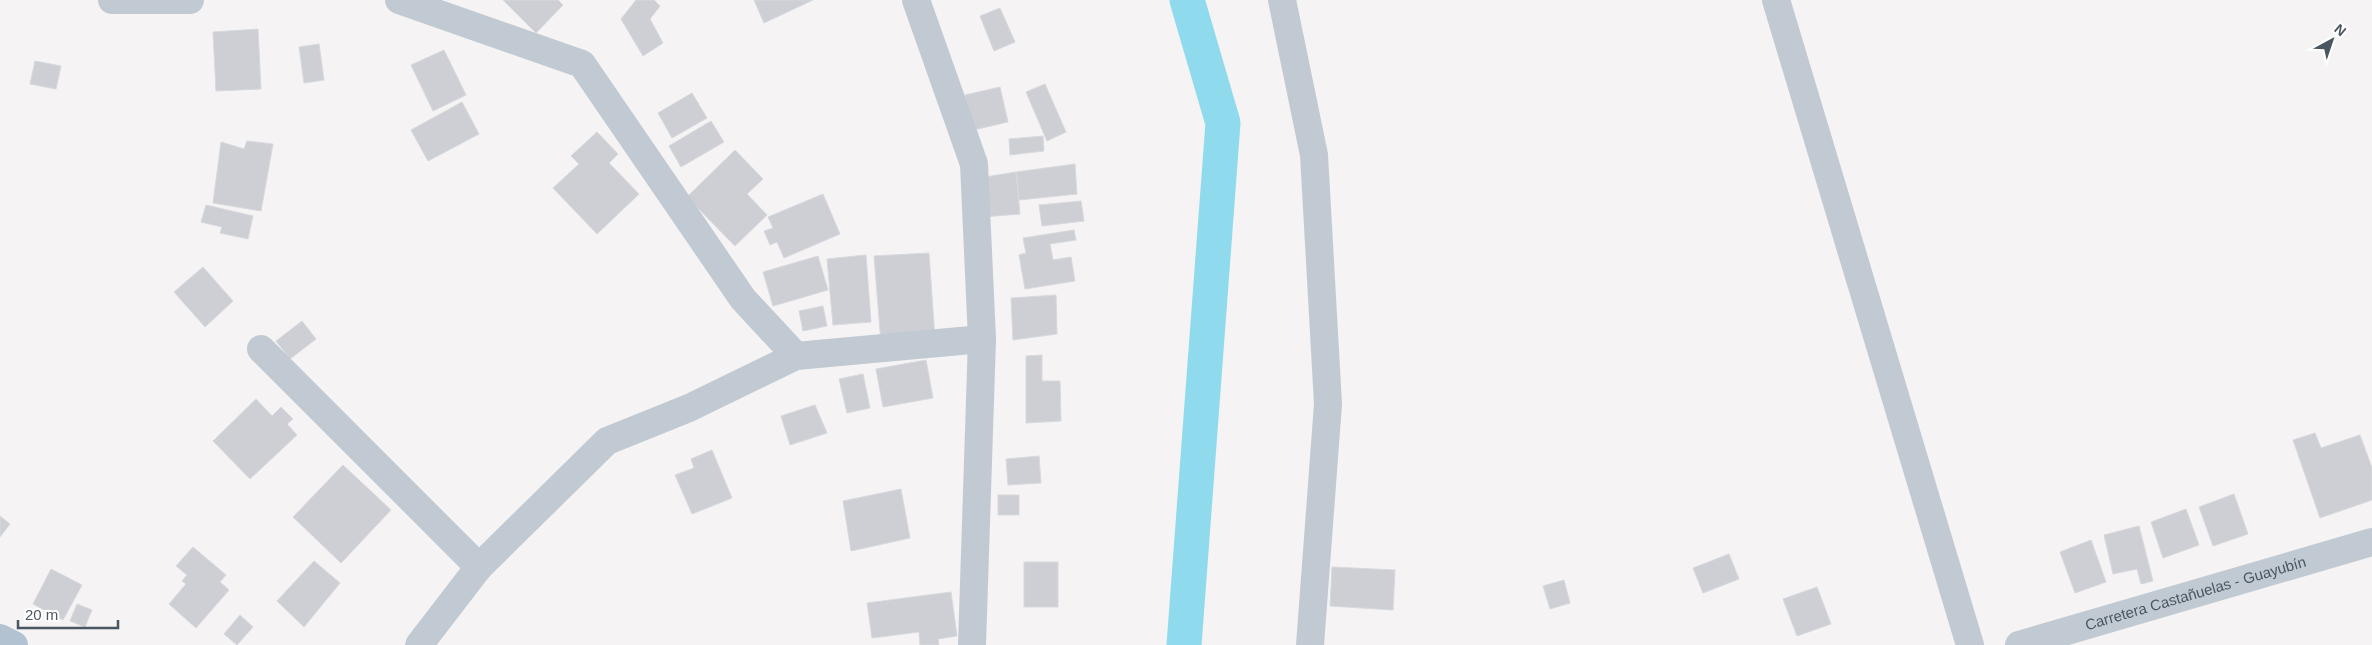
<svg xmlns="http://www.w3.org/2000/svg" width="2372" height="645" font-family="Arial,sans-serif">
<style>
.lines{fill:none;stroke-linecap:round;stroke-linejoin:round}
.canal{stroke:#90daee;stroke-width:35}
.building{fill:#cdcfd5;stroke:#d7d9de}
.minor{stroke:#c1cad2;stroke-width:28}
.major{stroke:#b3c2d1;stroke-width:28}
.labels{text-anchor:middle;stroke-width:4;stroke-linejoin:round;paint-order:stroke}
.street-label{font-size:15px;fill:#4a5661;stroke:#fff}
</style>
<rect width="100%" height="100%" fill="#f5f3f3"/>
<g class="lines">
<path class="canal" d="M1184,645L1223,123L1187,0"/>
</g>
<g class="building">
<path d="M503,0H558L563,5L536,33Z"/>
<path d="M636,0H654L660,6L650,19L663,43L643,56L621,19Z"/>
<path d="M754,0H813L764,23Z"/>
<path d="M1000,8L1015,42L994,51L980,16Z"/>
<path d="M258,29L261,89L216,91L213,32Z"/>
<path d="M319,44L324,80L304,83L299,47Z"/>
<path d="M444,50L466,95L433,111L411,65Z"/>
<path d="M35,61L61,66L56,89L30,84Z"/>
<path d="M1045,84L1066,132L1047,141L1026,92Z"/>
<path d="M1000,87L1008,122L973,130L965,95Z"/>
<path d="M692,93L707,118L672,138L658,113Z"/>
<path d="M462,102L479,134L428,161L411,130Z"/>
<path d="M711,121L724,142L681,167L669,146Z"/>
<path d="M597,132L618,154L609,163L639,194L597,234L553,188L579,164L571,156Z"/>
<path d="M1043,136L1044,151L1010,155L1009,139Z"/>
<path d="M247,141L273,144L261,211L213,203L221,142L244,149Z"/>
<path d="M735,150L763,179L747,194L767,215L735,246L687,197Z"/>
<path d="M1075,164L1077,194L1019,200L1016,172Z"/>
<path d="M1016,172L1020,214L983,217L979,178Z"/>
<path d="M823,194L840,234L784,258L777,242L770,245L764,231L773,228L768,217Z"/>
<path d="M1081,201L1084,221L1042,226L1039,205Z"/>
<path d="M206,205L253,216L248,239L220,233L222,227L201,222Z"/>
<path d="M1074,230L1076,240L1050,244L1053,260L1071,257L1075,281L1025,289L1019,255L1026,253L1023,238Z"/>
<path d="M929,253L935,339L881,343L874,256Z"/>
<path d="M866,255L871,322L833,325L827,259Z"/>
<path d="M818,256L828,290L773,306L763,272Z"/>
<path d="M203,267L233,301L205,327L174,292Z"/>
<path d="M1056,295L1057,334L1013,340L1011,298Z"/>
<path d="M823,306L827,326L803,331L799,311Z"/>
<path d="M302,321L316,339L290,359L276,341Z"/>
<path d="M1042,355V381H1060L1061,421L1026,423V356Z"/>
<path d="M926,360L933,398L883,407L876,369Z"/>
<path d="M863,374L870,408L847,413L839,379Z"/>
<path d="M256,399L272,416L281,407L293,419L287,424L297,435L250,479L213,441Z"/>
<path d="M815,405L827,433L790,445L781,416Z"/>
<path d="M2315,433L2321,448L2360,435L2372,468V500L2320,518L2293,440Z"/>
<path d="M712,450L732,498L692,514L675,475L694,468L691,459Z"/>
<path d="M1039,456L1041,483L1008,485L1006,459Z"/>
<path d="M343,465L391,510L341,563L293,517Z"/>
<path d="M901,489L910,538L851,551L843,501Z"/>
<path d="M2234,494L2248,534L2213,546L2199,507Z"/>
<rect x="998" y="495" width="21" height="20"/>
<path d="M2186,509L2199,545L2163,558L2151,522Z"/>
<path d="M0,516L10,524L0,537Z"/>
<path d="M2139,526L2153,581L2141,584L2137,569L2113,574L2104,535Z"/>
<path d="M2091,540L2106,582L2075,593L2060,552Z"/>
<path d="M193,547L226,575L220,582L229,590L196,628L169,604L186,584L182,581L187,575L176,566Z"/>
<path d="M1729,554L1739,579L1703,593L1693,568Z"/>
<path d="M314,561L340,583L304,627L277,601Z"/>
<rect x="1024" y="562" width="34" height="45"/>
<path d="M1332,567L1395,570L1393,610L1330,606Z"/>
<path d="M51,569L82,585L63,620L33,604Z"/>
<path d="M1564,580L1570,603L1550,609L1543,586Z"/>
<path d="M1817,587L1831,624L1797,636L1783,599Z"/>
<path d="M951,592L957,636L938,639L939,645H920L919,632L872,638L867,603Z"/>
<path d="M77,604L92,610L85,627L70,621Z"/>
<path d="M240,615L253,627L237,645L224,634Z"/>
</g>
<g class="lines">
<g class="minor">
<path d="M112,0H190"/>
<path d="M399,0L582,64L743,299L796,356"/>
<path d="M916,0L974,164L982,339L972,645"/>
<path d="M1282,0L1314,155L1328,404L1310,645"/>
<path d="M1776,0L1970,645"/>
<path d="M261,349L479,567"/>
<path d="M419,645L479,567L607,441L689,408L796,356L982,339"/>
<path id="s1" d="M2019,645L2372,542"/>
</g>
<path class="major" d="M0,638L14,645"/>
</g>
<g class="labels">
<g class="street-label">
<text dy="5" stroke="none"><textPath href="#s1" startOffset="184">Carretera Castañuelas - Guayubín</textPath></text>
</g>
</g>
<g transform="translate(2332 40) rotate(40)" stroke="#ffffff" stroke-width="4" paint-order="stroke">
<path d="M0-4L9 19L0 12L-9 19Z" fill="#4a5661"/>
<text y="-8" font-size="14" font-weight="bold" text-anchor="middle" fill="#4a5661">N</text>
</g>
<path d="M18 620v8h100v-8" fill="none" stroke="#4a5661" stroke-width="2.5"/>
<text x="25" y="620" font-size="15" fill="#4a5661" stroke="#ffffff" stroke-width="4" paint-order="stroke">20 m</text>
</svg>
